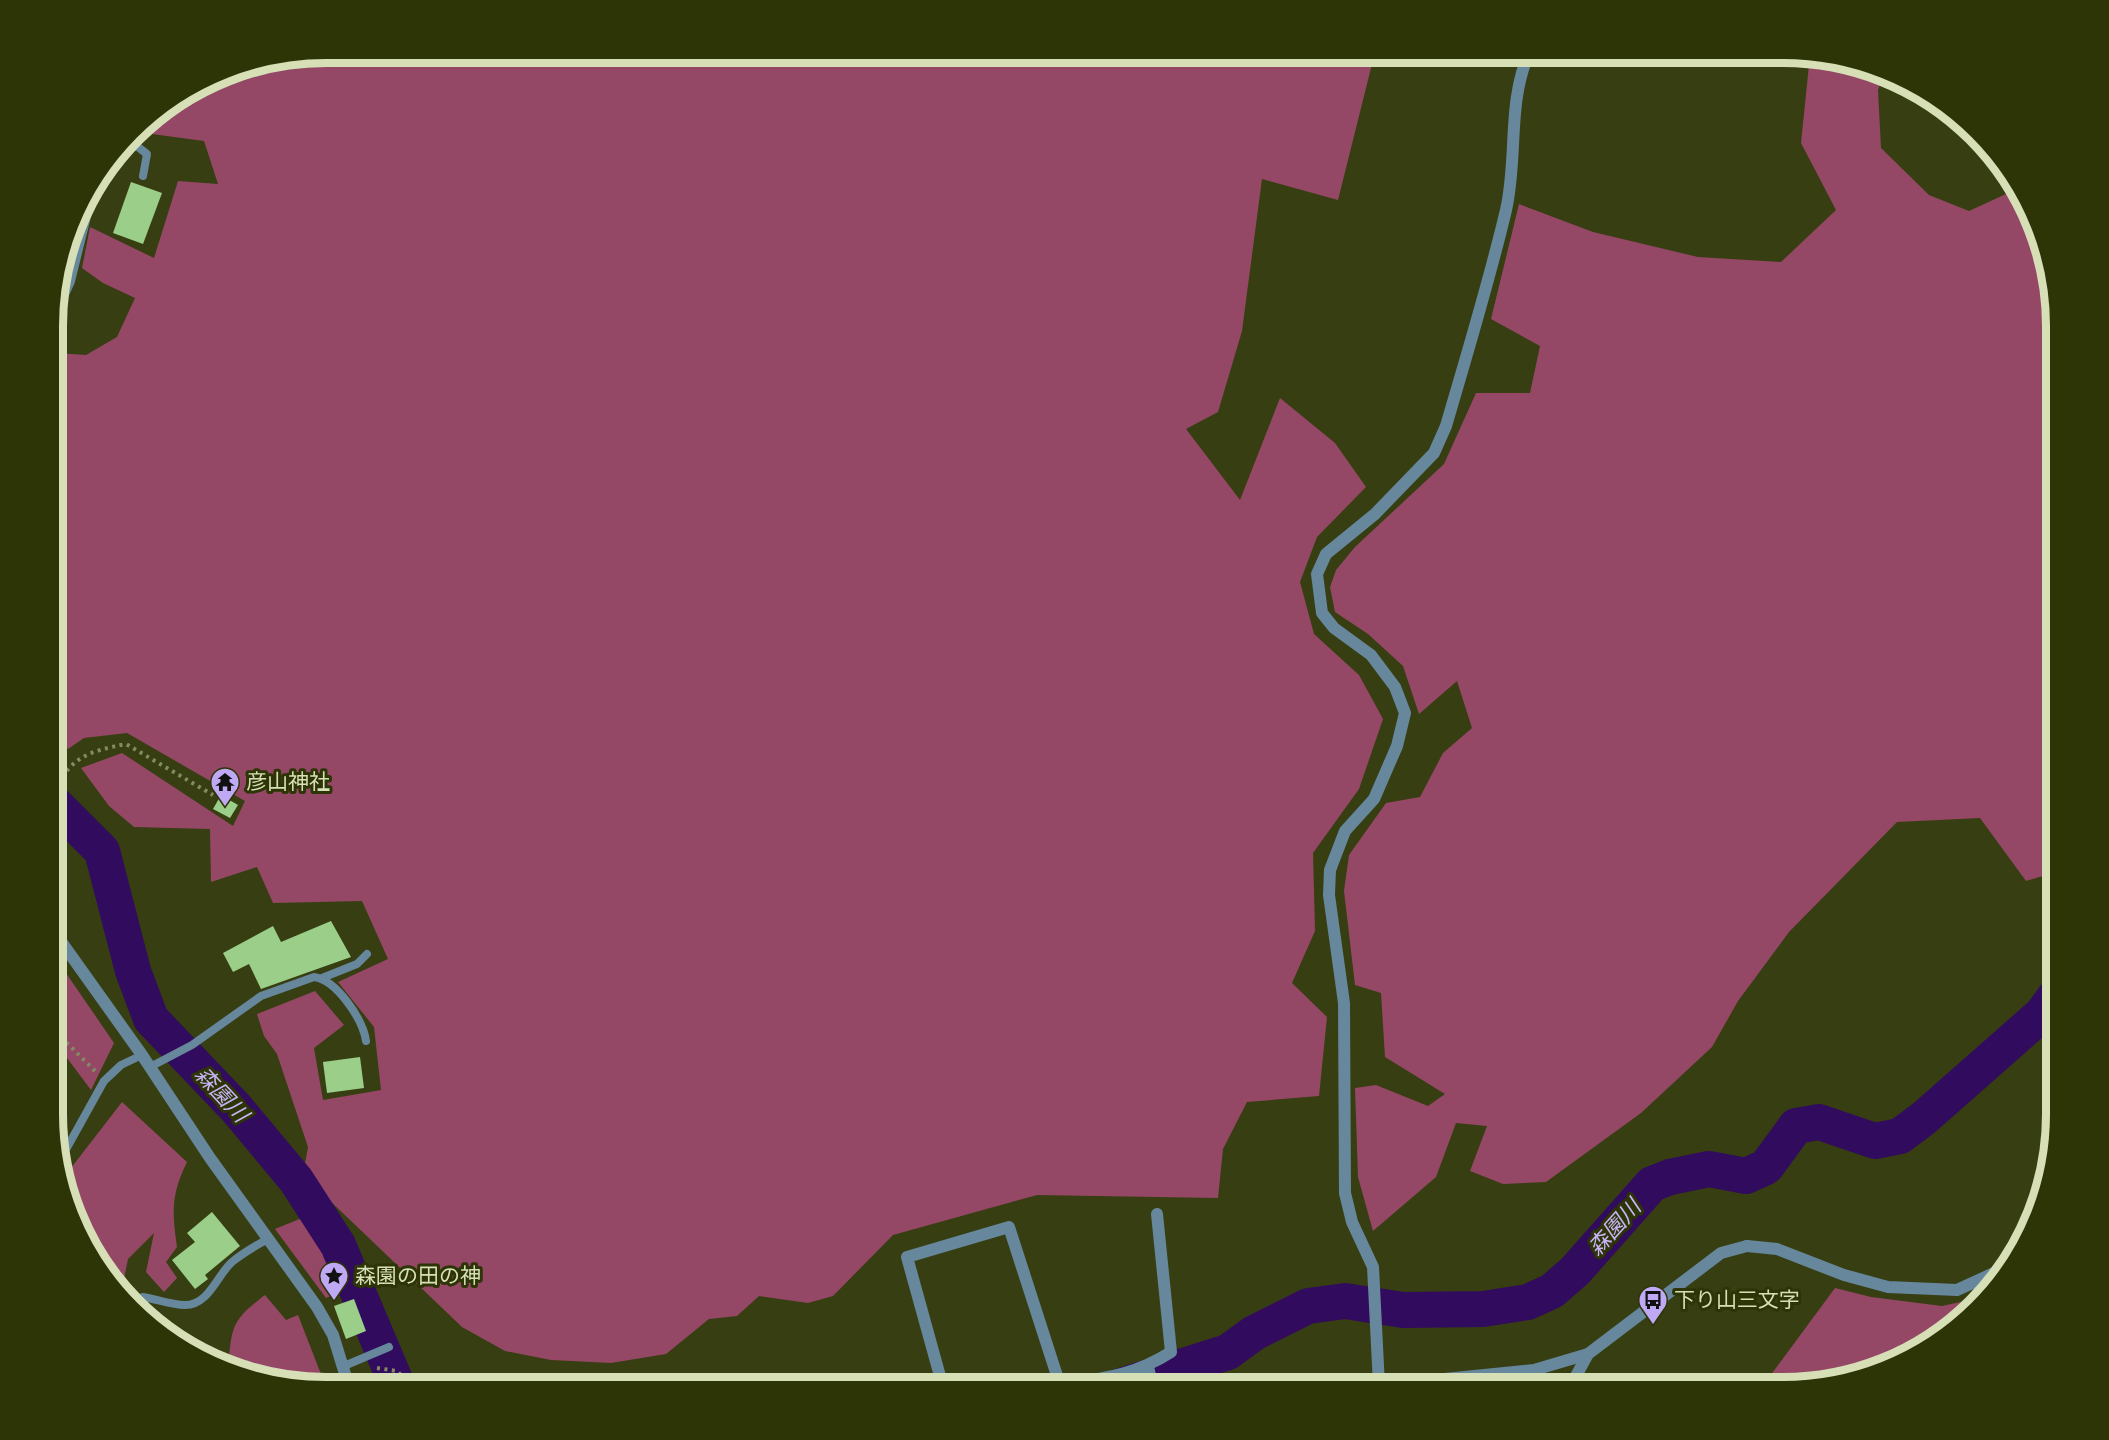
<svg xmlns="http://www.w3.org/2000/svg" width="2109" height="1440" font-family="'Roboto Condensed','Noto Sans JP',sans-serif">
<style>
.green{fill:#944865}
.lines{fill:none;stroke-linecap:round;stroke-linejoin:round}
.river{stroke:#310b5e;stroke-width:36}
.building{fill:#9bce88}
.path{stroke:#838b61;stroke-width:4;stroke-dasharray:3 4.5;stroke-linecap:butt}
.service{stroke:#66879c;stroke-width:8}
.minor{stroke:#66879c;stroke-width:12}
.tertiary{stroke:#66879c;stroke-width:12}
.labels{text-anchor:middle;stroke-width:6;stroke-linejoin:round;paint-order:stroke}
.poi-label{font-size:21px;fill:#d6dfb6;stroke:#2d3406;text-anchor:start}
.water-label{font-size:22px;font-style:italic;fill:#c8b4f8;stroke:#2d3406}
.rim{fill:none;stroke:#d6dfb6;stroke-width:8}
</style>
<rect width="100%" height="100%" fill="#373e12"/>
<g class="green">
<path d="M326,53H1361L1374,56L1338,200L1262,179L1242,331L1218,412L1186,429L1240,500L1280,398L1335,443L1366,487L1317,537L1300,582L1314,634L1359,675L1383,719L1359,789L1313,853L1315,931L1292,983L1327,1017L1319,1096L1247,1102L1223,1149L1218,1198L1037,1195L893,1235L833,1296L808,1303L759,1296L737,1316L709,1319L666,1354L611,1363L551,1360L505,1351L462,1327L303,1175L308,1147L277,1054L264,1036L257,1014L315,991L344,1025L314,1048L323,1100L381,1090L374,1027L338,982L388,959L362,901L273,903L257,867L211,882L210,829L134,827L109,806L81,768L122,753L233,826L245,801L127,733L84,738L68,749L55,734V437L59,432L55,427V353L86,355L117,337L135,298L103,283L82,268L90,227L154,258L178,181L218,184L204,141L137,132L145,121L222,73Z"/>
<path d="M1810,55L1871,67L1884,74L1878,90L1881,148L1929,195L1969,211L2006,194L2022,197L2028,205L2056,308V872L2026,881L1980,818L1897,822L1789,932L1738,1001L1712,1047L1641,1113L1546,1182L1503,1184L1470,1171L1487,1126L1456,1123L1436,1177L1373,1231L1358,1177L1355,1088L1376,1085L1428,1106L1445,1094L1385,1057L1381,993L1355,985L1344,891L1349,855L1386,803L1420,797L1443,753L1472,728L1457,681L1419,714L1403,666L1368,634L1335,612L1330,587L1336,570L1355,547L1444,464L1476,393H1530L1540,346L1491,319L1519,204L1593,232L1698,257L1781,262L1836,210L1801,143Z"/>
<path d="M55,957L114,1043L91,1090L55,1042Z"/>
<path d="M122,1102L187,1162C171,1195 172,1211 177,1247L166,1262L177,1278L164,1292L146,1272L154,1233L128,1259L123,1284L120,1286L89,1251L64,1177Z"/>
<path d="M55,1114L67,1136L56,1153L55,1150Z"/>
<path d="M307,1216L350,1288L326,1298L275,1229Z"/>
<path d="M1835,1288L1871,1297L1942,1306L1979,1298L1904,1359L1784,1387H1762Z"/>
<path d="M265,1295L286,1320L298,1315L326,1387H308L238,1373L228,1368C232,1326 231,1321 265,1295Z"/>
<path d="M386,1377L391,1387H361L359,1381Z"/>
</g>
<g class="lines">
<g class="river">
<path d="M55,804L102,851L133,971L151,1019L236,1108L296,1180L338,1245L398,1387"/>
<path d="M1118,1387L1228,1352L1254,1333L1308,1306L1345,1301L1403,1310L1483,1309L1528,1302L1552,1291L1575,1271L1652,1184L1670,1177L1709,1169L1746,1176L1766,1167L1796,1126L1819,1122L1875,1141L1900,1136L1924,1118L2042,1014L2056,995"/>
</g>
</g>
<g class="building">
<path d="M131,182L162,193L143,244L113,233Z"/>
<path d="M221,795L238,805L230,818L213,809Z"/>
<path d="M331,921L351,957L261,989L249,964L233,972L223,953L273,926L281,942Z"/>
<path d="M360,1057L364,1088L327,1093L323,1062Z"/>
<path d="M212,1212L240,1246L205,1275L208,1279L195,1289L172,1260L195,1242L187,1233Z"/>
<path d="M354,1299L366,1331L346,1339L334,1306Z"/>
</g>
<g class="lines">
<g class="path">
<path d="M55,790C71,756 91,751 126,744L213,795"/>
<path d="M55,1037L59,1035L95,1071"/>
<path d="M377,1368L397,1371L412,1387"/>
</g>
<g class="service">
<path d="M122,151L128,146L138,147L147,154L143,176"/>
<path d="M90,202L102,187L111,166"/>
<path d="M322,978L357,964L367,954"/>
<path d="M150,1067L192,1045L261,996L314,977C337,980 363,1020 366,1041"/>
<path d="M59,1162L104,1081L121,1065L142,1055"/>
<path d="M143,1297C156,1299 171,1305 185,1305C209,1305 217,1275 232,1262C243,1253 255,1246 268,1239"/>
<path d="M344,1366L389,1347"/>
</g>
<g class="minor">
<path d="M55,312L69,281L91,192"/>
<path d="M55,933L142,1055L210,1158L317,1307L333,1335L349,1387"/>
<path d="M1747,1246L1777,1249L1844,1275L1888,1287L1957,1290L2007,1267"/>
<path d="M1148,1367L1153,1387"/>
<path d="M1379,1385L1373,1267L1352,1222L1345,1193L1344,1003L1329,895L1330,870L1345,831L1374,799L1397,746L1405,713L1395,687L1371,655L1334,628L1322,613L1317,574L1326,554L1375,514L1434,453L1446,426C1467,354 1489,282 1506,210C1518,157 1507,103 1529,53"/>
<path d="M943,1387L907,1257L1009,1227L1060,1385"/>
<path d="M1048,1387C1094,1379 1131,1378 1171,1352L1157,1214"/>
<path d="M1365,1387L1534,1370L1588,1354"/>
</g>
<path class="tertiary" d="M1570,1387L1588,1354L1721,1253L1747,1246"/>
</g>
<defs>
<g id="temple-pin" transform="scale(1.5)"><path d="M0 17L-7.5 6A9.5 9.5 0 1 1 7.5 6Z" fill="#bfa9f4" stroke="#2d3406"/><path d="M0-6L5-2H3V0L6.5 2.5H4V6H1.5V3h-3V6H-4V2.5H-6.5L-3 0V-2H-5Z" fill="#111"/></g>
<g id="sight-pin" transform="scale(1.5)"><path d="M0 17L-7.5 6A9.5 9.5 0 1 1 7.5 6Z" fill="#bfa9f4" stroke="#2d3406"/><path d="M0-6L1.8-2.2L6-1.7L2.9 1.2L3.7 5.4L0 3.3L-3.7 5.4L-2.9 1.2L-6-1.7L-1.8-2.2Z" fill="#111"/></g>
<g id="bus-pin" transform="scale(1.5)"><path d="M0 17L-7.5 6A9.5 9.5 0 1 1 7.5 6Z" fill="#bfa9f4" stroke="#2d3406"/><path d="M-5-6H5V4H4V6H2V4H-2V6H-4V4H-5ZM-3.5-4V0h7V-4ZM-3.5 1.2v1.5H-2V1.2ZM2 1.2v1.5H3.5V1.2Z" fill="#111"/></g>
</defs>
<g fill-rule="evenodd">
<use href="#temple-pin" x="225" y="782"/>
<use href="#sight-pin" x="334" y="1276"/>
<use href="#bus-pin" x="1653" y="1300"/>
</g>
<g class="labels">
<g class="poi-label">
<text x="246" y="789">彦山神社</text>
<text x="355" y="1283">森園の田の神</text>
<text x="1674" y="1307">下り山三文字</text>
</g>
<g class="water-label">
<text transform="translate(222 1094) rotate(47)" y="8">森園川</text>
<text transform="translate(1614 1227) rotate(-48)" y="8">森園川</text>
</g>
</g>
<path d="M0 0H2109V1440H0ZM326 63H1783A263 263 0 0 1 2046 326V1114A263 263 0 0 1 1783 1377H326A263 263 0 0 1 63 1114V326A263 263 0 0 1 326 63Z" fill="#2d3406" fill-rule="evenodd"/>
<path class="rim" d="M326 63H1783A263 263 0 0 1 2046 326V1114A263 263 0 0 1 1783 1377H326A263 263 0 0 1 63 1114V326A263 263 0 0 1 326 63Z"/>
</svg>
